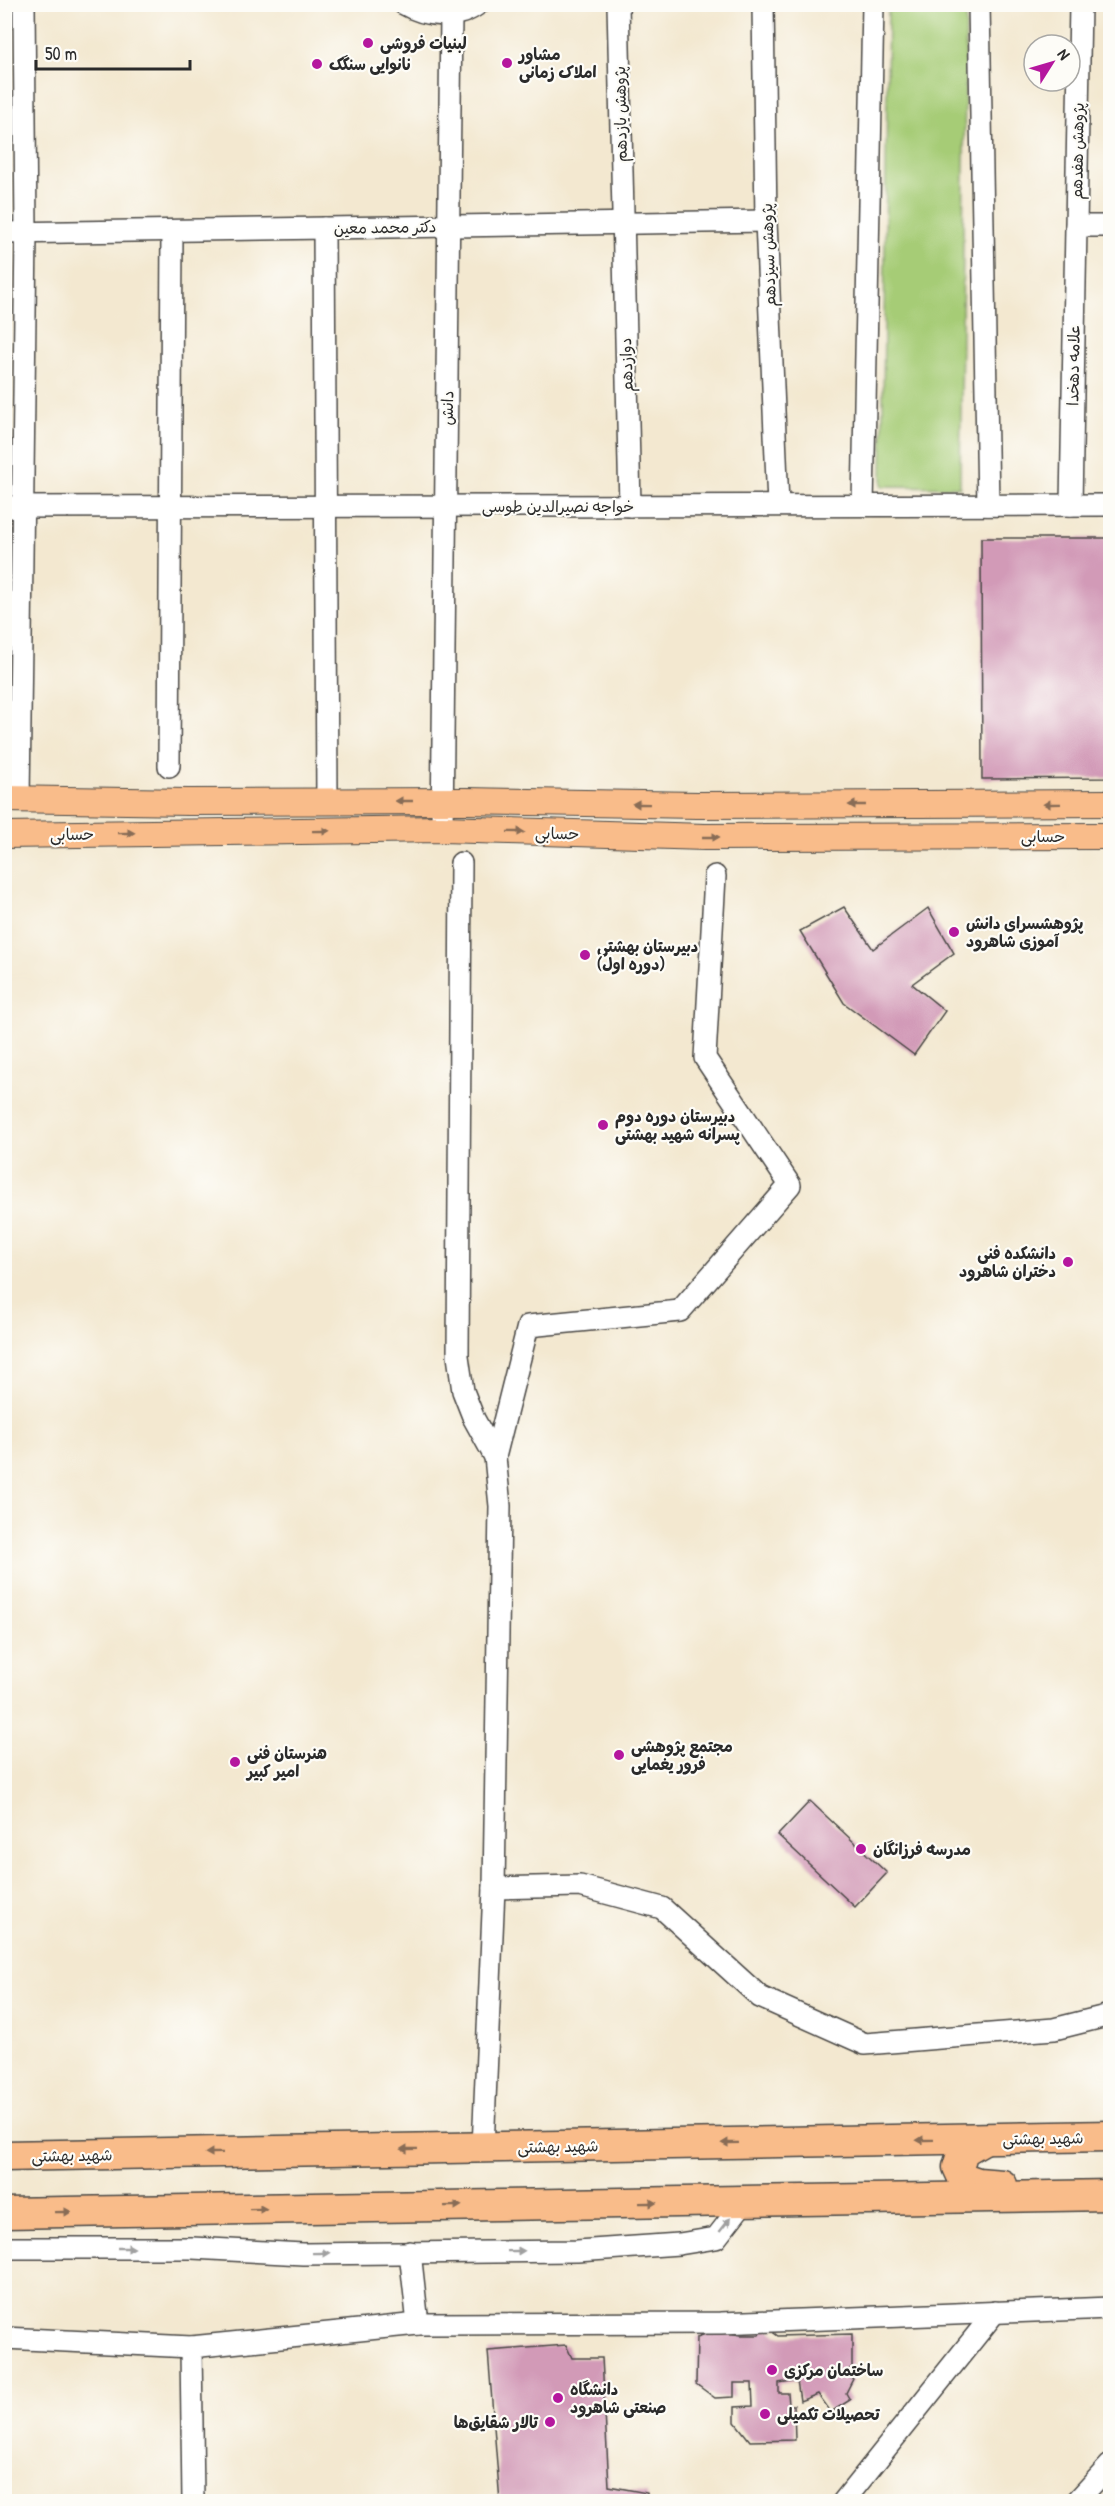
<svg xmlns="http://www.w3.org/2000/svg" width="1115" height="2506" font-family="'Patrick Hand','Playpen Sans Arabic',sans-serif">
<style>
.green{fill:#a6cc76;stroke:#687c50;stroke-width:1.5}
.building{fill:#d29ab7}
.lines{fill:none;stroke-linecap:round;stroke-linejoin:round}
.minor-casing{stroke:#494744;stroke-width:24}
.major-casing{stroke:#494744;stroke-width:28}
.highway-casing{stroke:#494744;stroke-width:33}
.minor{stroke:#fff;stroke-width:21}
.major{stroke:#f9bc8a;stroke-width:26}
.highway{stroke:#f9bc8a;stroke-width:30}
.oneway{fill:#886c56}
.oneway2{fill:#a0a0a0}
.poi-dot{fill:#b5179e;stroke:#fdfcf7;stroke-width:2}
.labels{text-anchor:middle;stroke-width:4.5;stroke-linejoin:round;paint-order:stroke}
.poi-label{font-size:16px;font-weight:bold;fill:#2b2b2b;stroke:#fdfcf7;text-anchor:start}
.street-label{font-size:16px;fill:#2b2b2b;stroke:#fdfcf7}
</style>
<rect width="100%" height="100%" fill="#fdfcf7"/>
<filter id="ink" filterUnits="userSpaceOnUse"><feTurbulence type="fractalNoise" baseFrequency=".0167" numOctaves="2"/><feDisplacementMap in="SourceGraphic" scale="12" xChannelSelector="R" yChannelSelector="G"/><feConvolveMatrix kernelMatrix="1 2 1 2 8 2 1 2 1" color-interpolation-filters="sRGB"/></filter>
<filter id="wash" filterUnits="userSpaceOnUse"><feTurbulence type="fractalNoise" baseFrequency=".008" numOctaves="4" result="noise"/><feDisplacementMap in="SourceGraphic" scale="24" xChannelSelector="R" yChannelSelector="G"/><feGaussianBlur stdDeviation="1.35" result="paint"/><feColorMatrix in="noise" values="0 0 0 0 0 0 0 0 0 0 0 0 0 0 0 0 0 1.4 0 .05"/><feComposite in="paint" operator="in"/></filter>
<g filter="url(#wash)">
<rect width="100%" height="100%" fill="#f3e8d0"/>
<path class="green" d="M888,5H966L960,487L882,486Z"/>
<g id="blocks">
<g class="building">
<path d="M981,538H1110V778L982,779Z"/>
<path d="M844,907L873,949L928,908L954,953L912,984L945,1011L914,1055L844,1003L800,931Z"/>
<path d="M810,1801L887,1873L855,1907L778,1835Z"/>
<path d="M764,2326L778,2336L852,2334V2367L845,2373L853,2379L846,2393L850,2400L831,2412L818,2394L800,2401L797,2380L779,2383V2393H788L789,2405H794L795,2440L750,2441L735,2422V2407L753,2406L752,2383H734V2397L715,2398L696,2384L697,2337L715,2331L741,2335H759Z"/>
<path d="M566,2345L572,2358H602L609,2486L647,2493V2502H500L488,2351Z"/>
</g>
</g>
</g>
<g filter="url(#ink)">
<use href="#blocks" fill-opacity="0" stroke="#494744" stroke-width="1.5"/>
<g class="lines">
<g class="minor-casing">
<g id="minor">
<path d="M404,4C426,17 458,20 478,4"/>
<path d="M618,4L630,506"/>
<path d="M763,4L766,221L778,505"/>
<path d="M979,4L988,505"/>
<path d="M1076,226H1110"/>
<path d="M324,228L327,801"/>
<path d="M4,233L766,221"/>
<path d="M863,505L873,4"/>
<path d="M1071,505L1080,4"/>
<path d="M4,507L1110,505"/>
<path d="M169,766L172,231"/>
<path d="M19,800L26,233L24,4"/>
<path d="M442,829L451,15"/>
<path d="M461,863L458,1356L463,1391L474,1419L495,1457L500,1506L494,1888L483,2148"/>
<path d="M495,1457L528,1326L680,1311L790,1185L705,1058L715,876"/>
<path d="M494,1888L580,1886L662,1908L760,1997L865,2044L1054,2029L1110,2015"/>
<path d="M4,2248H192L303,2254L577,2251L679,2244L716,2238L744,2202"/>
<path d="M410,2252L418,2324"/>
<path d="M4,2338L191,2347"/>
<path d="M193,2502L191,2347L418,2324L721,2323L1110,2308"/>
<path d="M843,2502L995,2312"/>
<path d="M1076,2502L1110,2465"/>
</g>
</g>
<g class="major-casing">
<g id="major">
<path d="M4,799L188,802L466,801L697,805L1110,803"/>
<path d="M4,835L442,829L705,837L1110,836"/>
</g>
</g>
<g class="highway-casing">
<g id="highway">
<path d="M984,2139L963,2151L958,2167L963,2178L978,2183L1002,2185"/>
<path d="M4,2156L1110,2136"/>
<path d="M4,2213L1110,2195"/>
</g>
</g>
<use href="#minor" class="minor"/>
<use href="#major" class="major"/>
<use href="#highway" class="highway"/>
</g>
<defs><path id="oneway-solid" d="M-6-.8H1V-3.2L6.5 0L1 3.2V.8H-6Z" transform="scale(1.5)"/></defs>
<g class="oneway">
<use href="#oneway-solid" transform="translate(404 801) rotate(180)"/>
<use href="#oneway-solid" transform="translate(641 804) rotate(-179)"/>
<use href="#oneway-solid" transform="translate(1052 804) rotate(179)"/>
<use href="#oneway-solid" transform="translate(857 805) rotate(180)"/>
<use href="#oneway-solid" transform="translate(321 831) rotate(-1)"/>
<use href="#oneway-solid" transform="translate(516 832) rotate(1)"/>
<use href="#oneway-solid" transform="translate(126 833) rotate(-1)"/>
<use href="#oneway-solid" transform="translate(711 837)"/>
<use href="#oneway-solid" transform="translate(925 2140) rotate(179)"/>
<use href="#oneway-solid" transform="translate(730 2143) rotate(179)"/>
<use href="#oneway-solid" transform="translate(409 2149) rotate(179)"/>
<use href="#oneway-solid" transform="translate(214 2153) rotate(179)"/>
<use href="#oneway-solid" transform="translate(648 2203) rotate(-1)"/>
<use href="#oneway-solid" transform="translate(453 2206) rotate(-1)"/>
<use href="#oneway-solid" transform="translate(258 2209) rotate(-1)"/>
<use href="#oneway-solid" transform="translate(63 2212) rotate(-1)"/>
</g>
<g class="oneway2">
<use href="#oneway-solid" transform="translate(725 2225) rotate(-52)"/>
<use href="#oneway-solid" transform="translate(126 2248)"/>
<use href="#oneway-solid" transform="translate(516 2251) rotate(-1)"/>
<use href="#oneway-solid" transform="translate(321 2253) rotate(-1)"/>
</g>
</g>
<g class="poi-dot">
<circle cx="368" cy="43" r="6"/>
<circle cx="507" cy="63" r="6"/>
<circle cx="317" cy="64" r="6"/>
<circle cx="954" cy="932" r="6"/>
<circle cx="585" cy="955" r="6"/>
<circle cx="603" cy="1125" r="6"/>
<circle cx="1068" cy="1262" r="6"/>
<circle cx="619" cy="1755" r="6"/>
<circle cx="235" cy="1762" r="6"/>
<circle cx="861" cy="1849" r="6"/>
<circle cx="772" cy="2370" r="6"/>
<circle cx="558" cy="2398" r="6"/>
<circle cx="765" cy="2414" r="6"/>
<circle cx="550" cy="2422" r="6"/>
</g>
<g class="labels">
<g class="poi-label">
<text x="380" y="49">لبنیات فروشی</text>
<text x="519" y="60">مشاور<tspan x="519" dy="18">املاک زمانی</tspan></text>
<text x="329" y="70">نانوایی سنگک</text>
<text x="966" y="929">پژوهشسرای دانش<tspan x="966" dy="18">آموزی شاهرود</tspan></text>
<text x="597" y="952">دبیرستان بهشتی<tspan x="597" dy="18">(دوره اول)</tspan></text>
<text x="615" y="1122">دبیرستان دوره دوم<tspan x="615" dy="18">پسرانه شهید بهشتی</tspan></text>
<text x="1056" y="1259" text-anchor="end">دانشکده فنی<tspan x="1056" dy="18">دختران شاهرود</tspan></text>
<text x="631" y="1752">مجتمع پژوهشی<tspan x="631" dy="18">فرور یغمایی</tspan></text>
<text x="247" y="1759">هنرستان فنی<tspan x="247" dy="18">امیر کبیر</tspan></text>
<text x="873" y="1855">مدرسه فرزانگان</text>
<text x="784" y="2376">ساختمان مرکزی</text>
<text x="570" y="2395">دانشگاه<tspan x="570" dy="18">صنعتی شاهرود</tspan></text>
<text x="777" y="2420">تحصیلات تکمیلی</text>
<text x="538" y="2428" text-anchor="end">تالار شقایق‌‌ها</text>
</g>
<g class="street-label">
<text transform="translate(620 114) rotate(-91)" y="6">پژوهش یازدهم</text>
<text transform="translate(1077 151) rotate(-89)" y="6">پژوهش هفدهم</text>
<text transform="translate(385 227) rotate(-1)" y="6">دکتر محمد معین</text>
<text transform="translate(768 255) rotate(-92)" y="6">پژوهش سیزدهم</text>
<text transform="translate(626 365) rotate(-92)" y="6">دوازدهم</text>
<text transform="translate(1073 365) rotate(-89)" y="6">علامه دهخدا</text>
<text transform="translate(447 408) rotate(-89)" y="6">دانش</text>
<text x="558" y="512">خواجه نصیرالدین طوسی</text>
<text transform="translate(557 833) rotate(1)" y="6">حسابی</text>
<text transform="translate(72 834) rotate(-1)" y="6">حسابی</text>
<text x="1043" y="842">حسابی</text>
<text transform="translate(1043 2138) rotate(-1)" y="6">شهید بهشتی</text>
<text transform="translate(558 2146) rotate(-1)" y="6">شهید بهشتی</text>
<text transform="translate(72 2155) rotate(-1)" y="6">شهید بهشتی</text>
</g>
</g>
<rect width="1115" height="2506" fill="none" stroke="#fdfcf7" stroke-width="24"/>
<g transform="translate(1052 63) rotate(53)"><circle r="28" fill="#fdfcf7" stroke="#a9a8a5" stroke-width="1.5"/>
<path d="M0-4.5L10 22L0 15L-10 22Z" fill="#b5179e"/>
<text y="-9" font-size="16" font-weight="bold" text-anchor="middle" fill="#2b2b2b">N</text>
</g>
<path d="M36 60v9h154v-9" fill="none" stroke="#2b2b2b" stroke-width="3"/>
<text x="45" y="60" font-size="18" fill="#2b2b2b" stroke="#fdfcf7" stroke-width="4.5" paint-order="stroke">50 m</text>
</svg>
